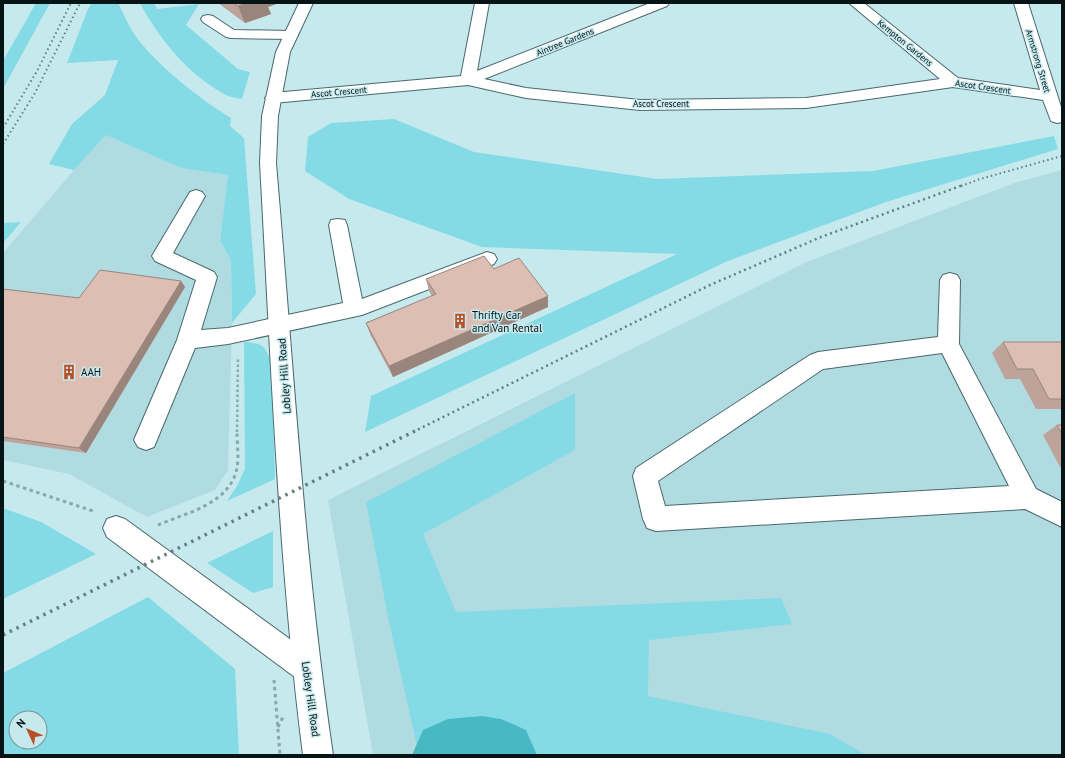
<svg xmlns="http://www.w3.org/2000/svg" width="1065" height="758" font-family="'PT Sans',sans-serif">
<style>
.built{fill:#b0dce1}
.green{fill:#84dbe6;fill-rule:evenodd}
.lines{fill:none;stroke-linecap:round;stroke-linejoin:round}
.river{fill:#49b8c5;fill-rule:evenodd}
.minor-casing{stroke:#49686c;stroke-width:2}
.major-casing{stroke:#49686c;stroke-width:2}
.path-far1{stroke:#8ba7ab;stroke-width:2.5;stroke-dasharray:2.5 2.5;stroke-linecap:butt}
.path{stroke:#8ba7ab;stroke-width:3;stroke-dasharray:3.5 3.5;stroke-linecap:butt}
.minor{fill:#fff;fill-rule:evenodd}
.major{fill:#fff;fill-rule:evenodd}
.rail-far2{stroke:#667e81;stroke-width:2;stroke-dasharray:1.5 3;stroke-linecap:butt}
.rail-far1{stroke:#667e81;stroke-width:2.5;stroke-dasharray:2 3.5;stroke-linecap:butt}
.rail{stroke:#667e81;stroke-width:3.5;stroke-dasharray:2.5 5;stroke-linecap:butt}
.wall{fill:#bda39a}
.shaded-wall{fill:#9a857d}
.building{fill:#dcbeb3;stroke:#9a857d}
.labels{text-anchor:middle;stroke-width:3;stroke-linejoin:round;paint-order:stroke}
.far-street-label{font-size:9px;fill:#071415;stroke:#c6e9ee}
.poi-label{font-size:11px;fill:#071415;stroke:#c6e9ee;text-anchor:start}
.street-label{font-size:11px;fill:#071415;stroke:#c6e9ee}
</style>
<rect width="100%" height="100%" fill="#c6e9ee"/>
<g class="built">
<path d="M106,135L181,168L228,175L220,240L231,261L232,323L228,470L215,490L147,517L69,474L3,460V253L74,170Z"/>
<path d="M1062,170V755H373L328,500L809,261L1017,182Z"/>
</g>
<g class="green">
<path d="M36,3H50L3,89V61Z"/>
<path d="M92,3H118C124,14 129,28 137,38C160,68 200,99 231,118L230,126L244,138L256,294L232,323L231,261L220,240L228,175L181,168L106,135L74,170L49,164L72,124L105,95L118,60L67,63L88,9Z"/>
<path d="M140,3H154L157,9L199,4L186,25L238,69L250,72L242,99C236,98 229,97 224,94C188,74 159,39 140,3Z"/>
<path d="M394,119L474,152L657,179L873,171L1054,136L1058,149L886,202L728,261L365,432L371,396L677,254L482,247L349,199L305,171L308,137L331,123Z"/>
<path d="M21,222L3,243V223Z"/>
<path d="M244,342C264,343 265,346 272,364L275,479L227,501L237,486L245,469Z"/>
<path d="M575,393V450L423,534L456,612L781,598L792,624L649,640L648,696L830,734L866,755H419L388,617L366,502Z"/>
<path d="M3,508L41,522L96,554L3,599Z"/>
<path d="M273,531V587L253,593L207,563Z"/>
<path d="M148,597L235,669L239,755H3V673ZM16,718H40V742H16Z"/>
</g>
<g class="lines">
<path class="river" d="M482,716L501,719L526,730L537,755H412L423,730L448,719Z"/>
<g class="minor-casing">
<g id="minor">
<path d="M475,3H489L477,71L650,3H669L667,6L484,79L526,88L640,100L806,98L940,79L849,3H864L958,78L1040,90L1014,3H1028L1062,110V122L1057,123L1051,121L1043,100L953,87L806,108L640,110L526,98L468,85L273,103L268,101L265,98L268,95L273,93L461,76Z"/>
<path d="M208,15L213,16L234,30L291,31L296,32L298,35L296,38L291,39L231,38L226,37L203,22L201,19L203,16Z"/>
<path d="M196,190L202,192L205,196L173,253L214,272L217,277L201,330L228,328L343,303L329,225L331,220L338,219L345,220L347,225L362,299L487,252L494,254L497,259L494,264L362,315L228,344L195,348L154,447L146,450L138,447L134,440L177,340L196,280L155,261L152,256L190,192Z"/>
<path d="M950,273L957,275L960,280L959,344L1036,489L1062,502V527L1025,509L656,531L647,528L643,519L633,476L636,468L810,355L818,352L938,337L940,280L943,275ZM942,353L1009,486L665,506L658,481L823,369Z"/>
<path d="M116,516L125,519L316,658L320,668L316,678L306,682L296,678L107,537L103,528L107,519Z"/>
</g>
</g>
<g class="major-casing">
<path id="major" d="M299,3H313L290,52L278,116L276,163C293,360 304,559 333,755H303C278,559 271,360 260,163L262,116L276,52Z"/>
</g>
<path class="path-far1" d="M237,432L238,357"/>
<g class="path">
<path d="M3,481L96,512"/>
<path d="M158,525C186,513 230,504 237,468C239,457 237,443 237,431"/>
<path d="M274,680L280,755"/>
<path d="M278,727L283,717"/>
</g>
<use href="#minor" class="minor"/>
<use href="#major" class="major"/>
<g class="rail-far2">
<path d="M3,128L37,71L71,3"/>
<path d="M3,144L35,93L80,3"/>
<path d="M961,186L980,179L1062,156"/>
</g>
<path class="rail-far1" d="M413,432L710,285L821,237L963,185"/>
<path class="rail" d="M3,635L415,431"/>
</g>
<g class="wall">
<path d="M218,3H275L276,4L268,7L271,14L245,23Z"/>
<path d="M494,269L548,307L393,377L370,334L366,323L432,296L429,291L426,279Z"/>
<path d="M181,281L185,287L86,453L3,441V289L79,298Z"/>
<path d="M1003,342H1062V409H1036L1020,379H1005L992,353Z"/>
<path d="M1057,425H1062V467H1060L1043,435Z"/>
</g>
<g class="shaded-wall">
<path d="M246,3H275L276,4L268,7L271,14L245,23L238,6Z"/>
<path d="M181,281L185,287L86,453L79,448Z"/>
<path d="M548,296V307L393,377L389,366Z"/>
</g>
<g class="building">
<path d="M234,3H246L238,6Z"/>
<path d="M484,256L494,269L519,258L548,296L389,366L366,323L436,294L426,279Z"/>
<path d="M100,270L181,281L79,448L3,437V289L79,298Z"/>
<path d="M1003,342H1062V399H1049L1033,369H1017Z"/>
<path d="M1057,425H1062V434Z"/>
</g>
<defs>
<g id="building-bare" transform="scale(1.2)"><path d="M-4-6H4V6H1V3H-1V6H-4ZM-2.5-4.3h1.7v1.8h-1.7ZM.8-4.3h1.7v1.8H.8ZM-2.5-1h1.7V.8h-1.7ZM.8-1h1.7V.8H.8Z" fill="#b85127" stroke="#c6e9ee" stroke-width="2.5" paint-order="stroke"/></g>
</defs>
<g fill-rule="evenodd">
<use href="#building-bare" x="460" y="321"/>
<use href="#building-bare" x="69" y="372"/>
</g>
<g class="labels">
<g class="far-street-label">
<text transform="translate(565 42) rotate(-22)" y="3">Aintree Gardens</text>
<text transform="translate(905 43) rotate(39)" y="3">Kempton Gardens</text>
<text transform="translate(1038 61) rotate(73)" y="3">Armstrong Street</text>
<text transform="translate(983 87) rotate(8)" y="3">Ascot Crescent</text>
<text transform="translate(339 92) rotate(-5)" y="3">Ascot Crescent</text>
<text x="661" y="107">Ascot Crescent</text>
</g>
<g class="poi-label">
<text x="472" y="319">Thrifty Car<tspan x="472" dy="13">and Van Rental</tspan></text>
<text x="81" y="376">AAH</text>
</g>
<g class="street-label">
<text transform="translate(284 376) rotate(-94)" y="4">Lobley Hill Road</text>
<text transform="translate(311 699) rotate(82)" y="4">Lobley Hill Road</text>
</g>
</g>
<rect width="1065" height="758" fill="none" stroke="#071415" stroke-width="8"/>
<g transform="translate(28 730) rotate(314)"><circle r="19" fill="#c6e9ee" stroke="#7a9497"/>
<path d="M0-3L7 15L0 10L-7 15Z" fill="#b85127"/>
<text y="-6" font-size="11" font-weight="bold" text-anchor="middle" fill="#071415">N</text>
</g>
</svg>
